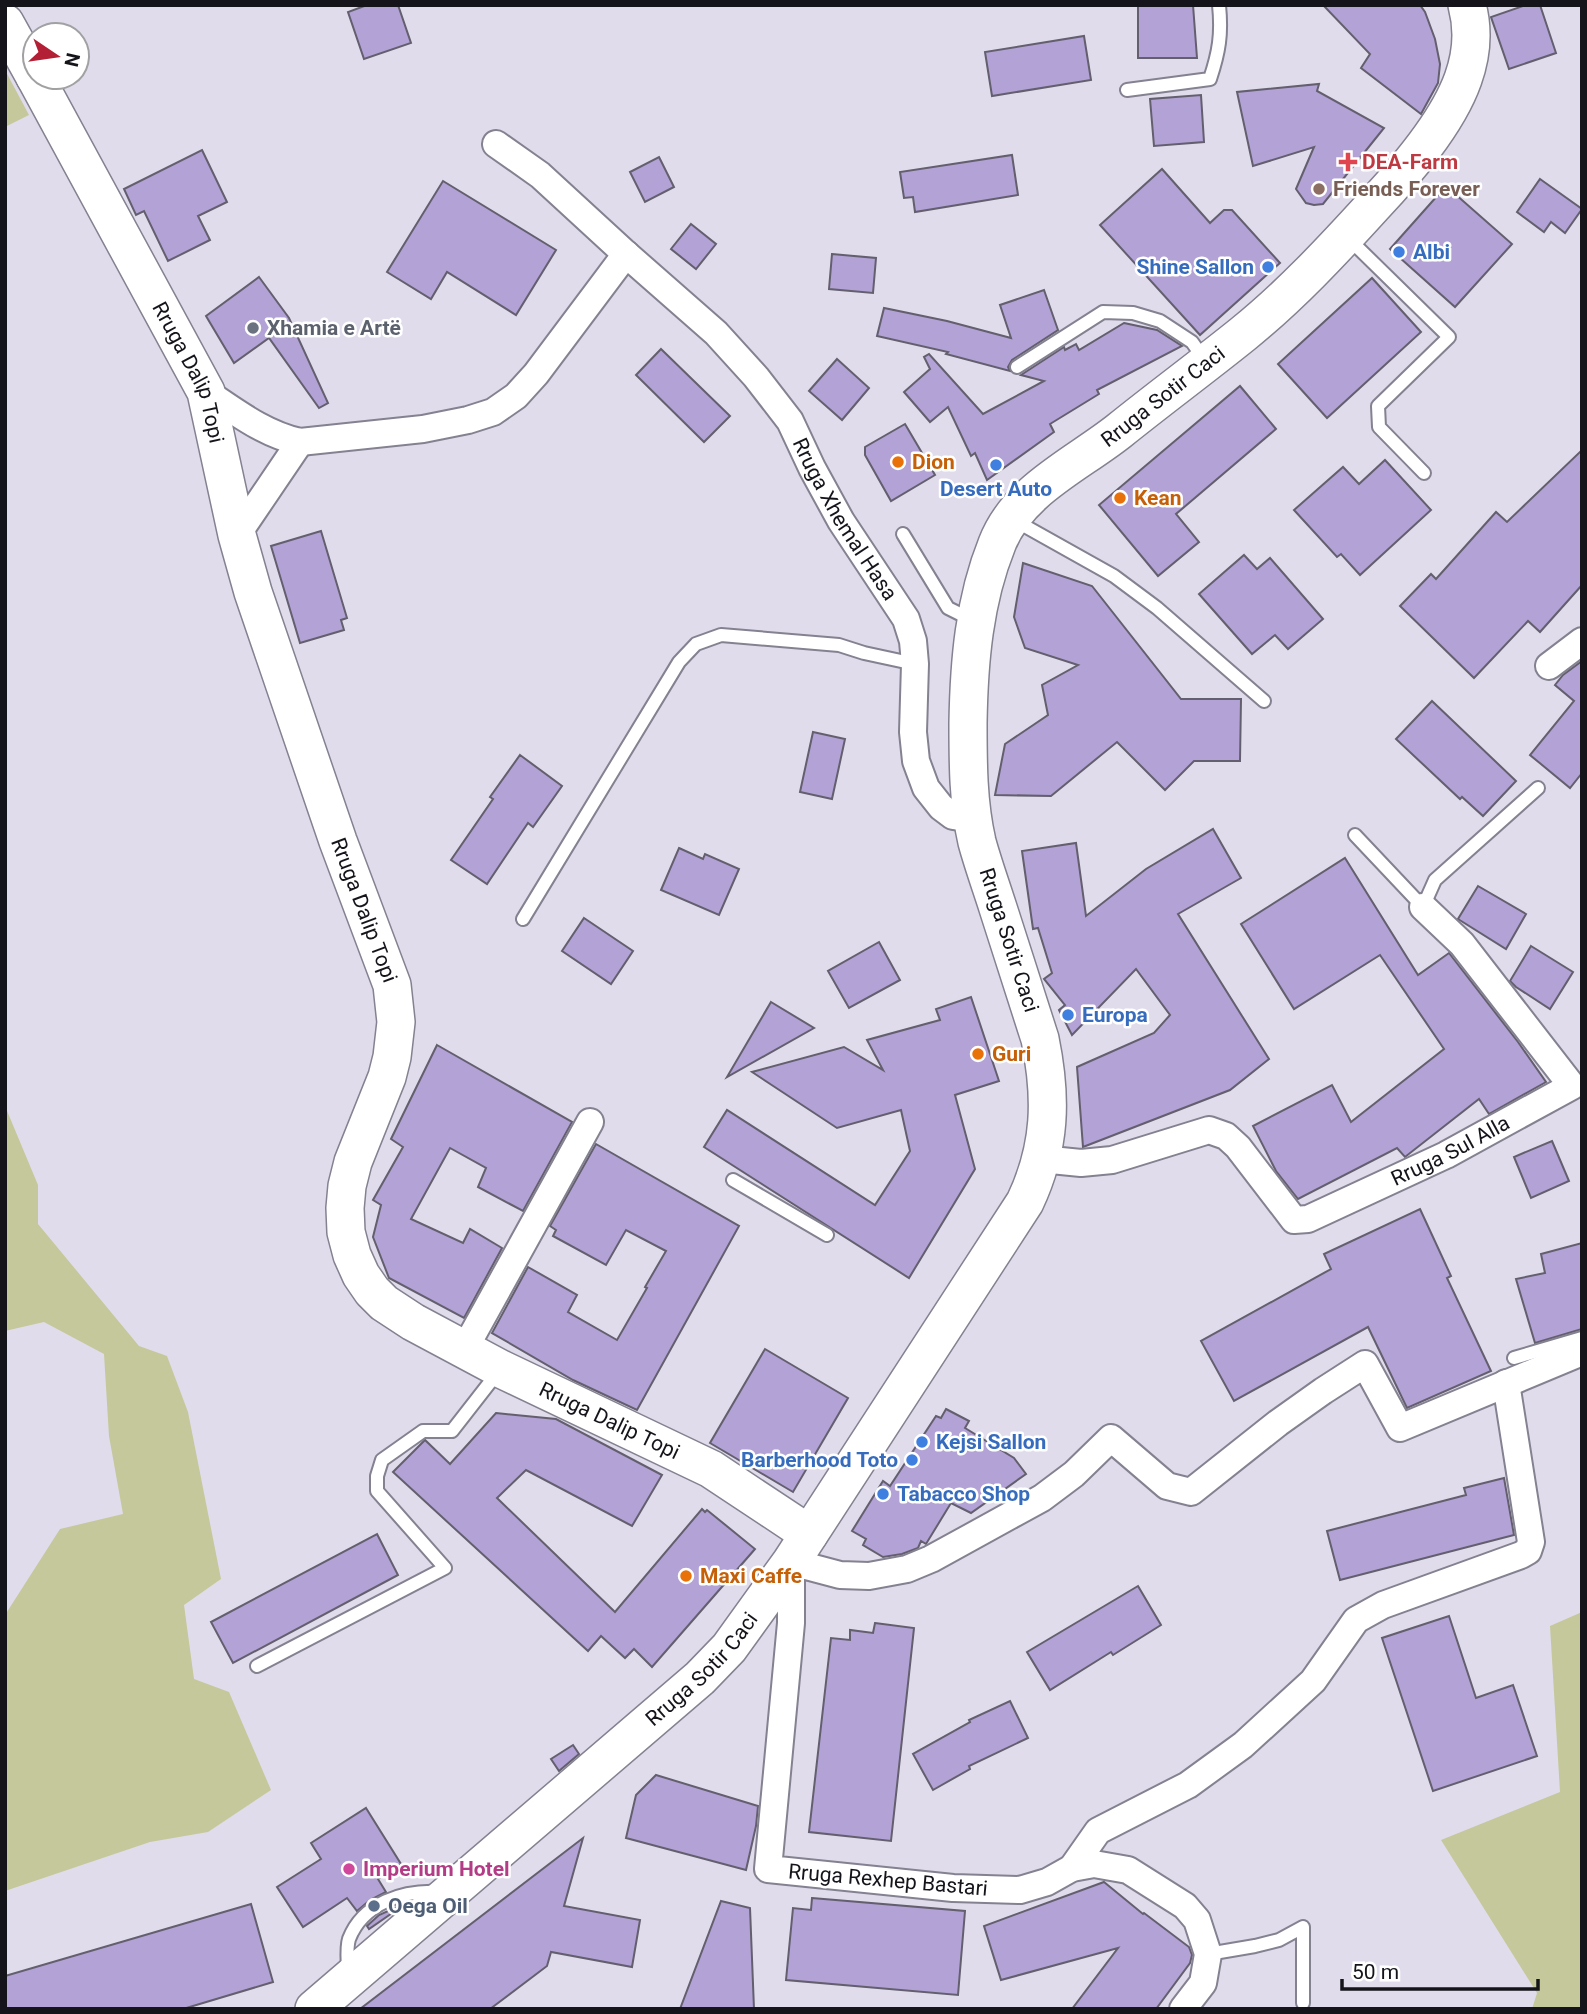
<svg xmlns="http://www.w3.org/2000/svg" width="1587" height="2014" font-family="Roboto,sans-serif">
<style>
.green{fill:#c5c89a}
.building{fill:#b2a2d5;stroke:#635f6e;stroke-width:2}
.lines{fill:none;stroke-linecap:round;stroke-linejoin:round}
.lane-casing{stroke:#848190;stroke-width:16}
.street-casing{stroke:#848190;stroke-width:30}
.secondary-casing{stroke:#848190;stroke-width:40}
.lane{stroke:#fff;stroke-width:12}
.street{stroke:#fff;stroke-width:26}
.secondary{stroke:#fff;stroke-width:37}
.health-dot{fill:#e0444e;stroke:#fff;stroke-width:2.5}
.education-dot{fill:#8d6e63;stroke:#fff;stroke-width:2.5}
.shop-dot{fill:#3f7fe0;stroke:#fff;stroke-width:2.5}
.worship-dot{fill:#6b7280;stroke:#fff;stroke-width:2.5}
.food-dot{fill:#e8710a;stroke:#fff;stroke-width:2.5}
.hotel-dot{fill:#d1479c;stroke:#fff;stroke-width:2.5}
.service-dot{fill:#5c6f8a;stroke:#fff;stroke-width:2.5}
.labels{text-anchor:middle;stroke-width:5;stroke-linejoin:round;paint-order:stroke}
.health-label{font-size:21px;font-weight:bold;fill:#be3a42;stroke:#fff;text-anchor:start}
.education-label{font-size:21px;font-weight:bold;fill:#785e54;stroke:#fff;text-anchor:start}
.shop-label{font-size:21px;font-weight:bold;fill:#366cbe;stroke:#fff;text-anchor:start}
.worship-label{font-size:21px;font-weight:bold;fill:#5b616d;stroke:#fff;text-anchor:start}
.street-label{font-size:21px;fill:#15141a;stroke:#fff}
.food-label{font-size:21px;font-weight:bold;fill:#c56008;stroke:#fff;text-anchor:start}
.hotel-label{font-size:21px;font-weight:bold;fill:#b23c85;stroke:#fff;text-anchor:start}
.service-label{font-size:21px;font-weight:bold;fill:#4e5e75;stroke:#fff;text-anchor:start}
</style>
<rect width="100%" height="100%" fill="#e0dcec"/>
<g class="green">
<path d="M5,70L29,115L5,127Z"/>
<path d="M5,1106L38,1185V1224L139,1346L167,1356L188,1412L221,1579L184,1605L194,1679L229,1692L271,1790L208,1832L150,1842L5,1891V1615L60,1529L123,1514L109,1436L104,1354L44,1322L5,1331Z"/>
<path d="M1582,1612V2009H1532L1537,1993L1441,1840L1560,1792L1550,1626Z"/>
</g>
<g class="building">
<path d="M367,5H398L411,43L364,59L348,12Z"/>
<path d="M1138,5H1193L1197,58H1138Z"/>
<path d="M1323,5H1420L1425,12L1435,39L1440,64L1438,83L1421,114L1361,68L1370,54Z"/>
<path d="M1526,5H1540L1556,53L1509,69L1491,17Z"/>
<path d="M1084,36L1091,80L992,96L985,52Z"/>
<path d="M1319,84L1317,91L1384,128L1323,204L1314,205L1306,203L1296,189L1314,147L1253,166L1237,92Z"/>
<path d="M1201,95L1204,142L1154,146L1150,99Z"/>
<path d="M202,150L227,202L198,216L210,240L168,261L144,211L136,215L124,189Z"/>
<path d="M1012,155L1018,195L915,212L913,197L904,198L900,172Z"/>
<path d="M659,157L674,187L645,202L630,172Z"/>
<path d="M1162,169L1210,223L1224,210H1232L1280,263L1200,335L1100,225Z"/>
<path d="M1540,179L1582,209L1565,233L1551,222L1544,232L1517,212Z"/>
<path d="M443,181L556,250L516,315L447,272L431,299L387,272Z"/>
<path d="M1446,186L1512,244L1455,307L1390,249Z"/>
<path d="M691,224L716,244L696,269L671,249Z"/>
<path d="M832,254L876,258L873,293L829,289Z"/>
<path d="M259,277L289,318L328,403L319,408L269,338L234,363L206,316Z"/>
<path d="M1372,278L1421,332L1327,418L1278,364Z"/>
<path d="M1044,290L1058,330L1012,360L1008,367L1010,371L946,354L948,352L877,336L884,308L947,321L1011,338L1000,305Z"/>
<path d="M1124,323L1157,330L1182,346L1097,390L1099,394L1050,424L1054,432L987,480L975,453L971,456L948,407L930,422L904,392L930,369L924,357L929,354L983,414L1044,381L1021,375L1064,347L1065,350L1076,344L1079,350Z"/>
<path d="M661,349L730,416L704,442L636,375Z"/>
<path d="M837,359L869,388L842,420L809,391Z"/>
<path d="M1240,386L1276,429L1176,514L1199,542L1158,576L1099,505Z"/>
<path d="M905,424L935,475L891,501L865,455V447Z"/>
<path d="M1582,450V585L1540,632L1528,621L1474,678L1400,606L1431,574L1436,579L1496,512L1507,522Z"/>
<path d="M1385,460L1431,510L1360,575L1341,554L1337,557L1294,510L1343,467L1359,484Z"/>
<path d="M321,531L347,618L341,620L344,630L300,643L271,546Z"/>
<path d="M1244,555L1257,569L1270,558L1323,619L1288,649L1275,635L1252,654L1199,594Z"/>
<path d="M1023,563L1092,586L1181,699H1241L1240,761H1194L1165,790L1117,742L1051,796L995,795L1005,744L1048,715L1042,685L1078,665L1025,648L1014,617Z"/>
<path d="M1582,661V773L1570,788L1530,755L1574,701L1555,685L1563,675Z"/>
<path d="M1432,701L1516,781L1483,816L1462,797L1460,799L1396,739Z"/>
<path d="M813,732L845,739L832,799L800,792Z"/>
<path d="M520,755L562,786L533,827L528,823L487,884L451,860L493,799L490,797Z"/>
<path d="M1213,829L1241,878L1178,914L1269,1059L1230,1090L1083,1147L1077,1067L1154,1033L1170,1015L1136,969L1072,1035L1059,1010L1065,1005L1044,979L1052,973L1038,928L1033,929L1022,851L1076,843L1086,916L1146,869Z"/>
<path d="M679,848L703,859L705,854L739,869L719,915L661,890Z"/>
<path d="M1345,858L1418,975L1449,953L1518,1042L1546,1082L1489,1114L1479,1099L1405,1157L1397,1148L1298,1199L1276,1171L1253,1126L1332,1085L1351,1122L1444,1049L1380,955L1294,1009L1241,924Z"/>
<path d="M1478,886L1526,914L1506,949L1458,919Z"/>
<path d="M584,918L633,951L611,984L562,951Z"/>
<path d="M879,942L900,980L849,1008L828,971Z"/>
<path d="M1531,946L1573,972L1550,1009L1516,987L1510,981Z"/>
<path d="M971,997L999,1081L955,1095L975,1169L909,1278L704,1147L727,1110L875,1205L910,1151L901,1110L837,1128L752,1072L844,1047L883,1070L867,1040L940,1020L936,1009Z"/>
<path d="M771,1002L814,1028L727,1077Z"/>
<path d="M437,1045L572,1122L523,1211L478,1187L486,1168L450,1148L411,1219L463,1243L470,1229L502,1248L464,1318L389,1278L373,1237L381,1205L373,1200L403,1147L391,1139Z"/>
<path d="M1552,1141L1569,1181L1531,1198L1514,1157Z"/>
<path d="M596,1144L739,1226L637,1410L573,1380L492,1333L528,1267L577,1295L568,1312L617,1340L647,1288L645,1287L666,1251L626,1230L606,1265L553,1236L556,1230L550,1226Z"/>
<path d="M1420,1209L1451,1276L1447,1278L1491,1371L1407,1408L1368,1327L1234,1401L1201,1341L1331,1269L1324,1254Z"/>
<path d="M1582,1243V1329L1535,1343L1516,1279L1545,1273L1541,1254Z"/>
<path d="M765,1349L848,1398L793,1492L710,1443Z"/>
<path d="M946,1409L969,1421L965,1428L1014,1458L1026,1474L971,1513L951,1503L926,1544L921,1541L918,1548L902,1554L883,1557L863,1545L866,1539L852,1531L883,1481L890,1486L936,1416L941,1418Z"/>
<path d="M496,1413L556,1419L662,1475L632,1526L526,1470L497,1498L615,1612L702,1509L705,1512L707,1510L755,1549L652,1667L634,1649L625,1658L601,1636L588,1651L393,1472L425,1440L450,1464Z"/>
<path d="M1504,1478L1514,1535L1340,1580L1327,1531L1466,1495L1464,1488Z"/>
<path d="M377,1534L398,1575L233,1663L211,1622Z"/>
<path d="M1138,1586L1161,1625L1113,1655L1111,1652L1050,1690L1027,1652Z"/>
<path d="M1449,1616L1476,1698L1513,1685L1537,1756L1433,1791L1382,1638Z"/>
<path d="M875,1623L914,1628L891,1841L809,1832L831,1638L850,1640V1630L873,1633Z"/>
<path d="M1010,1701L1028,1738L969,1766L970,1769L933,1790L913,1754L970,1722L969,1720Z"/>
<path d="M573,1745L579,1754L559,1771L551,1759Z"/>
<path d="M656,1775L758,1806L756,1826L746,1870L626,1838L636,1795Z"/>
<path d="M366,1808L401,1864L378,1879L386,1892L370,1900L357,1911L347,1898L303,1927L277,1887L321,1859L311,1843Z"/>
<path d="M583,1838L564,1906L640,1920L632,1967L551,1952L547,1966L490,2009H360Z"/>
<path d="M1104,1882L1143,1914L1144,1913L1189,1947L1192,1955L1190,1963L1156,2009H1072L1118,1948L1001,1980L984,1926Z"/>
<path d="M812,1898L965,1911L958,1995L786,1980L793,1908L811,1910Z"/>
<path d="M721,1901L750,1908L754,2009H680Z"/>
<path d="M251,1904L273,1982L183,2009H5V1976Z"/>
<path d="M397,1907L398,1909L369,1929L367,1926L379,1915Z"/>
</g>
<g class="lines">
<g class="lane-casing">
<g id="lane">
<path d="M1127,90L1210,79C1219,52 1222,34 1219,5"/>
<path d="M1348,238L1449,337L1378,406L1379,427L1424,473"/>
<path d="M1017,367L1103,312L1133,313L1160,321L1192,342L1204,359"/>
<path d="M1014,520L1114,576L1157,608L1264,701"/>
<path d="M903,534L948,608L972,620"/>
<path d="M1355,835L1423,907L1435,880L1538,788"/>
<path d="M523,919L679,662L696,644L721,635L839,645L864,653L915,664"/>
<path d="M733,1180L827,1235"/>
<path d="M1514,1358L1582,1338"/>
<path d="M257,1666L445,1568L377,1491V1476L382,1460L423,1431H452L498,1372"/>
<path d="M1208,1954L1255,1946L1279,1940L1303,1927V2003"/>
<path d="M348,1972C348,1962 346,1948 349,1939C363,1903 403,1890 439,1892"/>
</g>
</g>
<g class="street-casing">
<g id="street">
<path id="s1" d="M496,144L540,175L626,254L716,333L756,377L790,421L812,468L841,521L906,619L913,641L915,664L913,732L916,761L926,788L941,807L953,816L973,819"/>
<path d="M206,392C236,412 264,434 300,442L423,429L468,420L493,412L516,396L536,374L626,254"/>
<path d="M237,535L300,442"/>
<path d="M1549,666L1582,641"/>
<path id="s2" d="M1041,1159L1081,1163L1112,1160L1209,1130L1226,1136L1238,1147L1294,1220L1308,1219L1446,1155L1572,1086L1462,944L1423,907"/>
<path d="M464,1350L590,1122"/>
<path d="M1072,1868L1098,1831L1188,1785L1243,1745L1313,1681L1356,1620L1383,1605L1521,1555L1528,1551L1531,1542L1506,1383"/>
<path d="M1183,2009L1203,1983L1208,1954L1197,1920L1185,1906L1128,1870L1094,1864L1072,1868L1047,1882L1020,1890L953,1888L768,1869L791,1623V1562L840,1575L869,1576L907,1569L931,1559L1042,1498L1074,1474L1111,1438L1167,1486L1191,1492L1278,1423L1323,1391L1365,1364L1400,1428L1582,1352"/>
</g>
</g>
<g class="secondary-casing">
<g id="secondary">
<path d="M5,23L35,77"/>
<path id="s3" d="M35,77L206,392L237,535L253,592L338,841L392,985L396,1022L392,1057L387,1077L353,1162L347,1186L345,1208L346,1232L352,1255L361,1275L372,1291L384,1303L413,1322L501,1369L711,1469L809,1534"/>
<path id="s4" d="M314,2009L700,1678L729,1648L791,1562L1025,1202C1051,1147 1052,1098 1040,1039C1026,995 1012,951 998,908C991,886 983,864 977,842C968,803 968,763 968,723C969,662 974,601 997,544C1018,490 1076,465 1119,431C1160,398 1202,367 1243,334C1290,296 1332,251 1373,206C1405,172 1447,124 1463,79C1472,54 1474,31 1467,5"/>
</g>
</g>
<use href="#lane" class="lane"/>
<use href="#street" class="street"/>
<use href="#secondary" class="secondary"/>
</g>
<path class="health-dot" d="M1344.5 151.5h7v7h7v7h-7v7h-7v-7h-7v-7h7z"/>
<circle class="education-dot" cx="1319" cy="189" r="7"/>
<g class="shop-dot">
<circle cx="1399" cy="252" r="7"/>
<circle cx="1268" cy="267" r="7"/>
<circle cx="996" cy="465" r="7"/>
<circle cx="1068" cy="1015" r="7"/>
<circle cx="922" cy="1442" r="7"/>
<circle cx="912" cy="1460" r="7"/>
<circle cx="883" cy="1494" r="7"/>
</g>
<circle class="worship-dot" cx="253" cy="328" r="7"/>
<g class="food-dot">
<circle cx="898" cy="462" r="7"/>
<circle cx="1120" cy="498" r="7"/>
<circle cx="978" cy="1054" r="7"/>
<circle cx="686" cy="1576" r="7"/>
</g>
<circle class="hotel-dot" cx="349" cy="1869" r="7"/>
<circle class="service-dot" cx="374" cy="1906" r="7"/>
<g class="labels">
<g class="health-label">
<text x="1362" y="169">DEA-Farm</text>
</g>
<g class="education-label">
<text x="1333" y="196">Friends Forever</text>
</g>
<g class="shop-label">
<text x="1413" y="259">Albi</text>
<text x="1254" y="274" text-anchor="end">Shine Sallon</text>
<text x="996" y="496" text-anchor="middle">Desert Auto</text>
<text x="1082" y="1022">Europa</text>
<text x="936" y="1449">Kejsi Sallon</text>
<text x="898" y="1467" text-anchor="end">Barberhood Toto</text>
<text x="897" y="1501">Tabacco Shop</text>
</g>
<g class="worship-label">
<text x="267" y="335">Xhamia e Artë</text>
</g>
<g class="street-label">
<text dy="7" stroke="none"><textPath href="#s3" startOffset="334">Rruga Dalip Topi</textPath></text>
<text dy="7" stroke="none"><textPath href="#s4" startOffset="1986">Rruga Sotir Caci</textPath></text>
<text dy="7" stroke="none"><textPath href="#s1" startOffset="518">Rruga Xhemal Hasa</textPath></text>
<text dy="7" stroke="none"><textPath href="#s3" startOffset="901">Rruga Dalip Topi</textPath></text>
<text transform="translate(1009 940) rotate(72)" y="7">Rruga Sotir Caci</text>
<text dy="7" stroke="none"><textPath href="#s2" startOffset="471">Rruga Sul Alla</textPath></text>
<text dy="7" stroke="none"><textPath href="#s3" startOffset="1573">Rruga Dalip Topi</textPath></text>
<text dy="7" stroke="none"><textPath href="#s4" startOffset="516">Rruga Sotir Caci</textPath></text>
<text transform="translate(888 1880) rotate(5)" y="7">Rruga Rexhep Bastari</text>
</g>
<g class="food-label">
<text x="912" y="469">Dion</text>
<text x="1134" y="505">Kean</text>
<text x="992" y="1061">Guri</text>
<text x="700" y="1583">Maxi Caffe</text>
</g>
<g class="hotel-label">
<text x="363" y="1876">Imperium Hotel</text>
</g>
<g class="service-label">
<text x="388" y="1913">Oega Oil</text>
</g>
</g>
<rect width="1587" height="2014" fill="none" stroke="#15141a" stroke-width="14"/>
<g transform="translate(56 56) rotate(103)"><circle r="33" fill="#ffffff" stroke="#a1a1a3" stroke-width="2"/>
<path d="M0-5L12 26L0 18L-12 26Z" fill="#b32035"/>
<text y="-10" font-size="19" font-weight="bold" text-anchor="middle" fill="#15141a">N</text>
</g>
<path d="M1342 1979v10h196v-10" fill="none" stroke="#15141a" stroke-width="3.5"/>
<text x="1352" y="1979" font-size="21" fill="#15141a" stroke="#ffffff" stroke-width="5" paint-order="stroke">50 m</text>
</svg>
